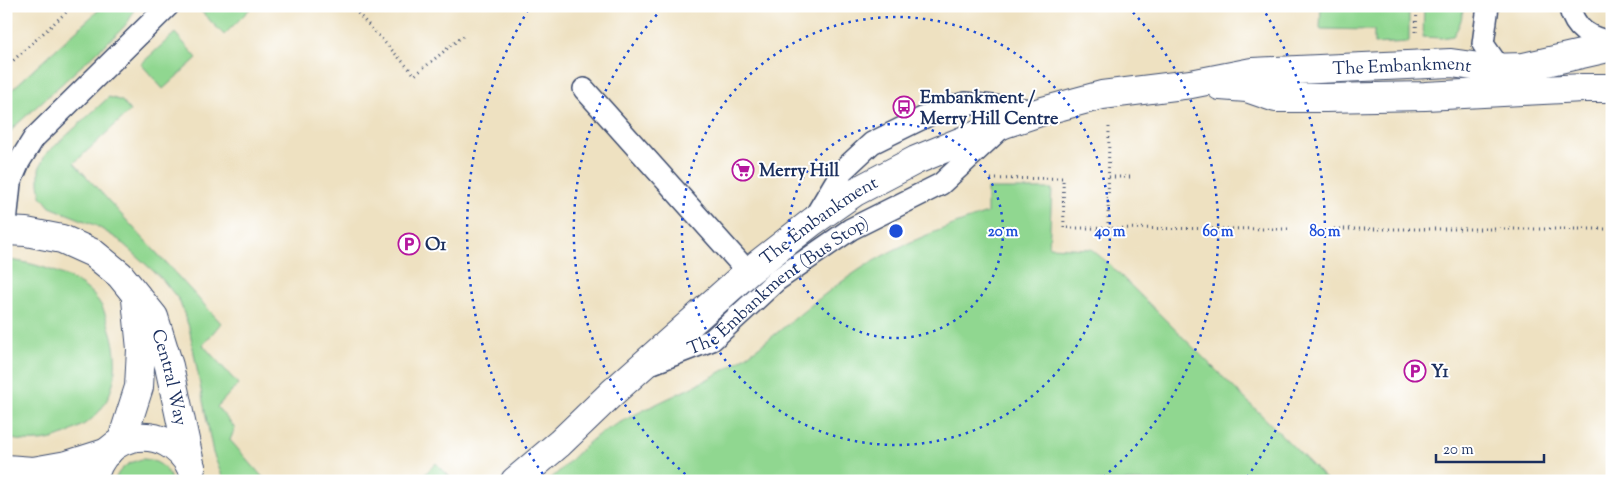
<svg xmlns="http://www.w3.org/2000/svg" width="1618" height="487" font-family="'Sorts Mill Goudy',serif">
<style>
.green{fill:#90d790;stroke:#568377}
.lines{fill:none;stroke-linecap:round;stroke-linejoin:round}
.lane-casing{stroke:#3b4a6d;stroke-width:24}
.street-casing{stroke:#3b4a6d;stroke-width:30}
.path{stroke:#3b4a6d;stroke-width:3;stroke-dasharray:1 4;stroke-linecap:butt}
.lane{stroke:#fff;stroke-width:21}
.street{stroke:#fff;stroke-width:28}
.ring{fill:none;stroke:#1d4ed8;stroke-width:2.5;stroke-dasharray:2.5 5}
.labels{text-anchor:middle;stroke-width:4;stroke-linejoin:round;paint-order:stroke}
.street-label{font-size:18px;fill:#1b2f5e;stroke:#fff}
.poi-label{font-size:18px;font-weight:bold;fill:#1b2f5e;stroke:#fff;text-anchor:start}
.centre{fill:#1d4ed8;stroke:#fff;stroke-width:2.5}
.ring-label{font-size:15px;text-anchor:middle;font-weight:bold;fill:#1d4ed8;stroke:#fff;stroke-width:4;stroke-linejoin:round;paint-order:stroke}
</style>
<rect width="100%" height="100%" fill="#fff"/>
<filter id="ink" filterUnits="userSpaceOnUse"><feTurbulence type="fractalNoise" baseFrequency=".02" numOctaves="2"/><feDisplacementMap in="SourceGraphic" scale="10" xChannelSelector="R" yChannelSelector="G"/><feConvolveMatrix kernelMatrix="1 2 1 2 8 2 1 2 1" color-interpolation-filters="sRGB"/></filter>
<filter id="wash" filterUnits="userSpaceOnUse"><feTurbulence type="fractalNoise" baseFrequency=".0096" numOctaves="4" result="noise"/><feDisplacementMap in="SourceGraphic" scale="20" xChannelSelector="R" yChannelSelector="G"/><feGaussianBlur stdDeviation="1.12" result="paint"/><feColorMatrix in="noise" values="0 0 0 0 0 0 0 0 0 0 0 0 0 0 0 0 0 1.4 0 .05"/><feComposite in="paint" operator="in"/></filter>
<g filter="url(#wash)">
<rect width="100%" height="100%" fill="#eee1c1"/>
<g class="green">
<path d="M103,6H134C133,17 127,24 119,32L14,127L6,138V95Z"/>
<path d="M198,6H253L224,35L197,7Z"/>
<path d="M1321,6H1409V42L1374,44V30L1320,29Z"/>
<path d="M1424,6H1463C1463,18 1459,27 1453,36L1441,38L1423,37Z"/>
<path d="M175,33L197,58L163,89L141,64Z"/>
<path d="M109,97L122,101L130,111L74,163L221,323L203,345L238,384L217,407L235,428L230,440L266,481H224L213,453L189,327L179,300L162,279L119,240L95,225L50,207L41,196L39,183V169L45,155Z"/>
<path d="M987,189H1052L1049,247L1091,249L1107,262L1328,481H548C565,467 581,448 598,435C605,430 614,426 621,422C655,403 692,389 726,369C770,343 807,305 850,276C891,247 940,229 987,213Z"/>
<path d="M6,260C32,261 80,277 96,298C105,308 107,321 111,333C119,360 117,395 95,416C88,423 79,427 70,432C60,437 48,441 37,441C27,442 16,440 6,438Z"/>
<path d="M142,459C155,459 169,467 171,481H115C118,468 130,462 142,459Z"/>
<path d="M436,463L454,481H417L420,479Z"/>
</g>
</g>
<g filter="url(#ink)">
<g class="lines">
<g class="lane-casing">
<g id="lane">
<path d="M1488,6L1483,44L1499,67L1510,75"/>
<path d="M1569,6C1575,30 1589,38 1612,42"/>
<path d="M584,89L748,272"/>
<path d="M814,218L842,171L872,143L937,111L965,103L1040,111"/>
<path d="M6,223L10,183L19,162L34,138L168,6"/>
<path id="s1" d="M650,364L712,340L777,280L851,229L941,184L999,130"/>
</g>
</g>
<g class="street-casing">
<g id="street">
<path d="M1220,86L1247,88L1276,98H1325L1425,96L1583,88H1612"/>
<path id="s2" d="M6,231L26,232L62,239L93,253L120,275L154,317L169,366L191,468"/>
<path d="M122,440L139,387L141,349L136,299"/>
<path d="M6,469L33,471L67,465L108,452"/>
<path d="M93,481C103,429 166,421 191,467"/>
<path id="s3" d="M515,481L560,443L612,393L748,272L812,222L855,192L916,160L1004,124L1043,111L1102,95L1191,84L1252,72L1451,63L1487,68L1524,67L1612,47"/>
</g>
</g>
<g class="path">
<path d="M351,6L415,75L464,35"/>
<path d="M1416,32L1417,6"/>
<path d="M6,67L73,6"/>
<path d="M1109,177H1130"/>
<path d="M991,179L1063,178L1064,228L1290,229"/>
<path d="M1108,228L1109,125"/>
<path d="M1334,229H1612"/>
</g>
<use href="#lane" class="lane"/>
<use href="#street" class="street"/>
</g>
</g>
<g class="ring">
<circle cx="896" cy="231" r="107"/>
<circle cx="896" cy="231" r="214"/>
<path d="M691 479A322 322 0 0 1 664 7M1128 7A322 322 0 0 1 1101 479"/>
<path d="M547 480A429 429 0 0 1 530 7M1262 7A429 429 0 0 1 1245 480"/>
</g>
<defs>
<g id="bus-ring" transform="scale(1.125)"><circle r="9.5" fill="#fff" stroke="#b5179e" stroke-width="1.5"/><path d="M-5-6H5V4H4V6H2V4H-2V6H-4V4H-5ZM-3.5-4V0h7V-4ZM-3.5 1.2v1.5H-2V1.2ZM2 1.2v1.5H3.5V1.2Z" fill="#b5179e"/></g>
<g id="supermarket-ring" transform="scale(1.125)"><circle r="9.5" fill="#fff" stroke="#b5179e" stroke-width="1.5"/><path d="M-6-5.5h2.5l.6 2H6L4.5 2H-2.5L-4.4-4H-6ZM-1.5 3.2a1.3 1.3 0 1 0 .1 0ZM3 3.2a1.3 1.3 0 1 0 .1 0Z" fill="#b5179e"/></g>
<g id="parking-ring" transform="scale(1.125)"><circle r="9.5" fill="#fff" stroke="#b5179e" stroke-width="1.5"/><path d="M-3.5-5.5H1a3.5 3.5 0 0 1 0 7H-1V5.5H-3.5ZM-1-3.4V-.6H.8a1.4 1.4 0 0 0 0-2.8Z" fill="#b5179e"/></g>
</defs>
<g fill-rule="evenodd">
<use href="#bus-ring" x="904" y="107"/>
<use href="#supermarket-ring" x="743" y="170"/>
<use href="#parking-ring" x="409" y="244"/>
<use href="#parking-ring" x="1415" y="371"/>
</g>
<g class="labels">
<g class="street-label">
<text dy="6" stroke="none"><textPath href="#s3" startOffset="1015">The Embankment</textPath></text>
<text dy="6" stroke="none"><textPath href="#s3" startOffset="401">The Embankment</textPath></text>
<text dy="6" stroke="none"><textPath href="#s1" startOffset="152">The Embankment (Bus Stop)</textPath></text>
<text dy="6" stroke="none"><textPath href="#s2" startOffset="242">Central Way</textPath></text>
</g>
<g class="poi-label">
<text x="920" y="103">Embankment /<tspan x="920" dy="21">Merry Hill Centre</tspan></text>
<text x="759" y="176">Merry Hill</text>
<text x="425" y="250">O1</text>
<text x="1431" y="377">Y1</text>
</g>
</g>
<circle cx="896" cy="231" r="8" class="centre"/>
<g class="ring-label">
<text x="1003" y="236">20 m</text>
<text x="1110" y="236">40 m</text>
<text x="1218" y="236">60 m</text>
<text x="1325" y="236">80 m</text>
</g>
<rect width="1618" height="487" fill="none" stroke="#fff" stroke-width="25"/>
<path d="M1436 454v8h108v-8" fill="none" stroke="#1b2f5e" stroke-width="2.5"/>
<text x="1443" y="454" font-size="15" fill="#1b2f5e" stroke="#ffffff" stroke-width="4" paint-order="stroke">20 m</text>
</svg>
